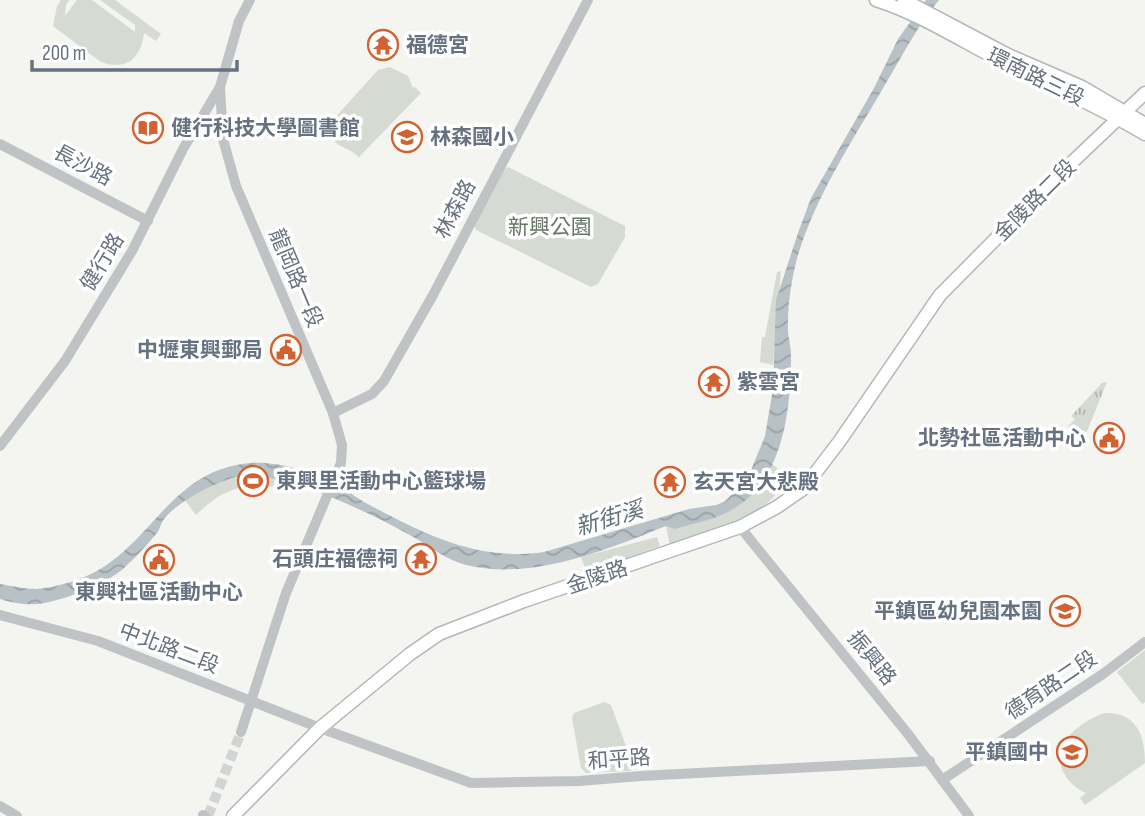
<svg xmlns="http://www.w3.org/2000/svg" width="1145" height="816" font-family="'Sofia Sans Condensed','Noto Sans TC',sans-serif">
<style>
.grass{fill:url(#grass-tufts)}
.park{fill:#d5dbd2}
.water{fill:url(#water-waves)}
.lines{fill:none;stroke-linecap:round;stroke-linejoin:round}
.minor-tunnel{stroke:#d0d4d4;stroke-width:10;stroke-dasharray:10 5;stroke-linecap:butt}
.major-casing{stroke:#b3b6b9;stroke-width:15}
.minor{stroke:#c0c3c6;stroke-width:10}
.major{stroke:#fff;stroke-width:12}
.labels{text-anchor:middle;stroke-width:7;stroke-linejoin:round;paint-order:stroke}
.poi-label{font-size:21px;font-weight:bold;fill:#66727f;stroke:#fff;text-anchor:start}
.street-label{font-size:21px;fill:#66727f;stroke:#fff}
.park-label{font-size:21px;fill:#667764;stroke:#fff}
.water-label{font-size:23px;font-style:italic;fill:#62737c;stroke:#fff}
</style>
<defs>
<pattern id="grass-tufts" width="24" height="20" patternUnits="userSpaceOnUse" patternTransform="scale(1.75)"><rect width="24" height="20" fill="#d5dbd2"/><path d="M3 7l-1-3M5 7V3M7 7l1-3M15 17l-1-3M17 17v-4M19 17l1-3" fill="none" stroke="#b1b6b0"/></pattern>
<pattern id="water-waves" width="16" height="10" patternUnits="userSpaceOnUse" patternTransform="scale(1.75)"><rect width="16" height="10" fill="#b8c1c6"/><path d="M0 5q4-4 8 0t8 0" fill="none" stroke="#99a1a6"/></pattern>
</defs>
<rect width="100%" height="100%" fill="#f4f4f1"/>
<path class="grass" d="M1107,382L1083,441L1068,426L1075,419L1071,416L1102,383Z"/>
<g class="park">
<path d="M61,0H69L66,5L65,16L77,0H92L135,32V25L100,0H115L161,34L156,41L144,33C141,58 127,71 101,62L53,26L57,6Z"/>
<path d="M390,67L408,76L413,88L415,87L421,93L359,157C345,144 328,149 331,122L378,70Z"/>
<path d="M508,167L625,226V237L598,284L591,287L476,230L474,226L503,170Z"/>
<path d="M781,271L773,365L760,362L762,337H765L777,272Z"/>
<path d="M769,461L778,469C778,476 779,485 777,491C771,512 691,539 670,546L666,526L716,514Z"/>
<path d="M259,475L275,478L273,487C240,482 219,492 196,515L184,499C206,482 231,477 259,475Z"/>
<path d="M657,537L660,546L587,573L581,557Z"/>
<path d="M1145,650V702L1142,704L1117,672Z"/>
<path d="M604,702L611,705L633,765L631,771L586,773L581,768L572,718L574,713Z"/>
<path d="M1104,713C1136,712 1145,734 1145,763L1085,805L1080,798L1086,793C1077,789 1070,783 1065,775C1047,746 1080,722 1104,713Z"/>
</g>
<path class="water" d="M926,0H939C917,26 900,60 882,90C851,143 816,196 798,255C792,277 788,301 788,323C787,334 791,345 791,355C791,408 784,478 735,508C718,519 695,523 675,529L666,526C606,550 532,581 466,565C447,560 432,548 415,538C377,516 285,471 242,476C220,479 178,501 164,519C161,523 160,529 157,533C147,545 135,558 124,568C107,584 60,602 37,604C24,605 12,603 0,599V584C12,586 25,589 37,589C58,587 84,579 102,568C156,534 176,469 251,463C276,461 310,471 333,482C344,488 354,496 364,502C422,533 477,562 544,552L689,509L716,505L724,502L747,480L765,436L773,389L776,300L798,233L811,198L874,88L898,39Z"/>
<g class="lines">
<path class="minor-tunnel" d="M208,816L241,732"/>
<g class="major-casing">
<g id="major">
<path d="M876,0C920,14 960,40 1001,61C1050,85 1098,106 1145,134"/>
<path d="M904,0L1008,55L1082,87L1145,124"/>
<path d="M233,816L320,728L410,654L439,634L524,601L740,527L777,507L803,489L839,442L940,295L1065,169L1145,93"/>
</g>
</g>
<g class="minor">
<path d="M220,87L223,139L236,186L333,413L342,445L341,463L286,593L241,732"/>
<path d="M0,144L148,221"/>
<path d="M333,413L372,394L384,381L433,295L588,0"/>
<path d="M0,446L65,361L132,251L183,149L220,87L239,21L250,0"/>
<path d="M740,527L908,734L969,816"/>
<path d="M0,615L98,641L320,728L471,783L579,781L641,776L930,761"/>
<path d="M942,780L1103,674L1145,642"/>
<path d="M0,806L17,816"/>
<path d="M203,815L205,816"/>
</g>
<use href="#major" class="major"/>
</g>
<defs>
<g id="temple-ring" transform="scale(1.575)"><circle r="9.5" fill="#fff" stroke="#d16333" stroke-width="1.5"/><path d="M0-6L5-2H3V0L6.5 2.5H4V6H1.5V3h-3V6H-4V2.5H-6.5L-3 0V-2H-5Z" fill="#d16333"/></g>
<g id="library-ring" transform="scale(1.575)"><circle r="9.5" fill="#fff" stroke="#d16333" stroke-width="1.5"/><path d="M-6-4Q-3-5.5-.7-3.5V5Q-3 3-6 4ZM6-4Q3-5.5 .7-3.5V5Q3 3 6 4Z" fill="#d16333"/></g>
<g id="school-ring" transform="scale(1.575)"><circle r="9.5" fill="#fff" stroke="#d16333" stroke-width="1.5"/><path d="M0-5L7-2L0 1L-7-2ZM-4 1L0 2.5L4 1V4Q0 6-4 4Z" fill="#d16333"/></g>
<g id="civic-ring" transform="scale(1.575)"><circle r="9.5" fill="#fff" stroke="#d16333" stroke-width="1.5"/><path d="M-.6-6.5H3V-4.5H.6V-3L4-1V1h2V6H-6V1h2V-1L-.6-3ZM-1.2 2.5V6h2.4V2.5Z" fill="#d16333"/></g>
<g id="stadium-ring" transform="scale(1.575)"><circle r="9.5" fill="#fff" stroke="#d16333" stroke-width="1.5"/><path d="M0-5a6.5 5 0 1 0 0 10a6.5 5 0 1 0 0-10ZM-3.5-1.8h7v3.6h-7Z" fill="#d16333"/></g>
</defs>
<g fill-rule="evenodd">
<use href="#temple-ring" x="383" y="45"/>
<use href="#library-ring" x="148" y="128"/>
<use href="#school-ring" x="407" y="137"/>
<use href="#civic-ring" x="286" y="350"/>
<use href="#temple-ring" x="714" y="382"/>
<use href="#civic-ring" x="1109" y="438"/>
<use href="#stadium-ring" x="253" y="481"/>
<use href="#temple-ring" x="670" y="482"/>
<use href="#temple-ring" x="421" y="559"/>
<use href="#civic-ring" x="159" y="560"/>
<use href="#school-ring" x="1065" y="611"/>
<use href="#school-ring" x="1072" y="752"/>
</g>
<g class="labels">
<g class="poi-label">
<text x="406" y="52">福德宮</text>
<text x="171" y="135">健行科技大學圖書館</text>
<text x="430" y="144">林森國小</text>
<text x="263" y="357" text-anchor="end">中壢東興郵局</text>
<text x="737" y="389">紫雲宮</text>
<text x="1086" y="445" text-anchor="end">北勢社區活動中心</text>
<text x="276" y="488">東興里活動中心籃球場</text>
<text x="693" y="489">玄天宮大悲殿</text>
<text x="398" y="566" text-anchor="end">石頭庄福德祠</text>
<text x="159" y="599" text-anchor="middle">東興社區活動中心</text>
<text x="1042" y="618" text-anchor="end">平鎮區幼兒園本園</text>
<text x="1049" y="759" text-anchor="end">平鎮國中</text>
</g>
<g class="street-label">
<text transform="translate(1036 77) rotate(26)" y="7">環南路三段</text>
<text transform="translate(83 165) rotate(28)" y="7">長沙路</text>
<text transform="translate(1035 200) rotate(-45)" y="7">金陵路二段</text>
<text transform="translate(455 209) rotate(-62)" y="7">林森路</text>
<text transform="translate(102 262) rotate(-59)" y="7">健行路</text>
<text transform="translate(296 278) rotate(67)" y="7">龍岡路一段</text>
<text transform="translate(597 577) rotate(-19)" y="7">金陵路</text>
<text transform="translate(169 648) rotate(21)" y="7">中北路二段</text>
<text transform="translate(872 658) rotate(51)" y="7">振興路</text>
<text transform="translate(1051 685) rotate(-34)" y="7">德育路二段</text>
<text transform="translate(619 759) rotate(-4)" y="7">和平路</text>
</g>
<g class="park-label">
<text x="550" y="234">新興公園</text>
</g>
<g class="water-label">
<text transform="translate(609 518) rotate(-16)" y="8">新街溪</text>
</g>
</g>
<path d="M32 60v10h205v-10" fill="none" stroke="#66727f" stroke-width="3.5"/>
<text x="42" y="60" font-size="21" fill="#66727f" stroke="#ffffff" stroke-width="5" paint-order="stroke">200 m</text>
</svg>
